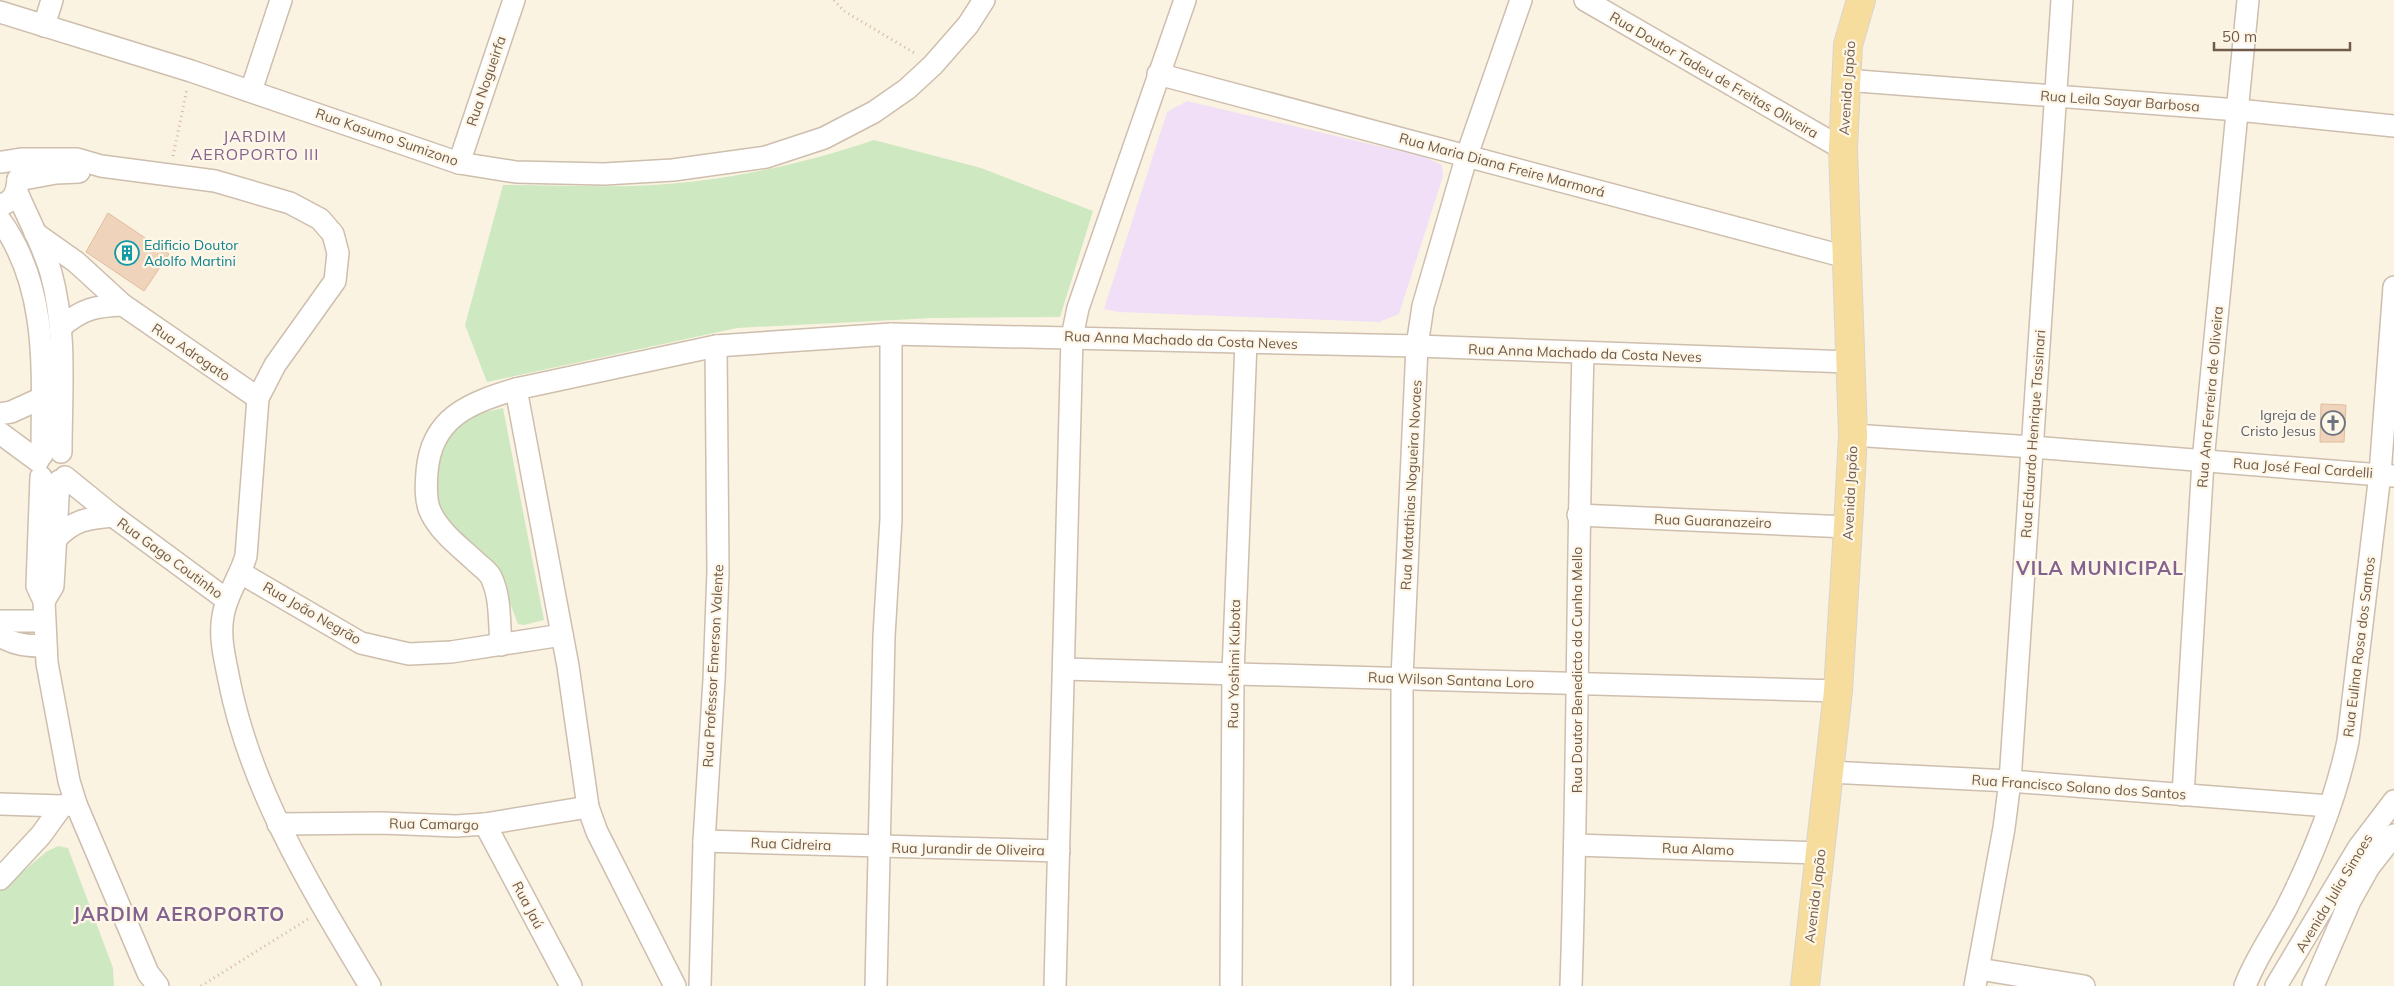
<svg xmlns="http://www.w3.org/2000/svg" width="2394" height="986" font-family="Mulish,sans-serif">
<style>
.education{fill:#f0dff7}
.green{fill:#cee8c2}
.building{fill:#efd4bb;stroke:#e1bc9c}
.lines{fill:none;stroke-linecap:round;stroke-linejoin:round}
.minor-casing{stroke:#cebead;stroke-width:24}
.major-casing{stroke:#dad4d0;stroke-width:30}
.path{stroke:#d4b89f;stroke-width:3;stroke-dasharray:1 4;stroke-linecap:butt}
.minor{stroke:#fff;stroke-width:21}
.major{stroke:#f7dd9d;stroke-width:28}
.labels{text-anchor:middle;stroke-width:4.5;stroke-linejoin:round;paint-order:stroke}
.street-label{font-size:14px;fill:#715b4a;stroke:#fef7e8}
.culture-label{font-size:14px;fill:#0d838f;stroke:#fef7e8;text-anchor:start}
.worship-label{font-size:14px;fill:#5b616d;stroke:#fef7e8;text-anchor:end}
.quarter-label{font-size:16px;letter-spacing:1px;fill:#83628e;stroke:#fef7e8}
.district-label{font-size:19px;font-weight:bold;letter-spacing:1px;fill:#83628e;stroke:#fef7e8}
</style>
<rect width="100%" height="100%" fill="#fbf3e2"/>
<path class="education" d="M1187,101L1425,157L1442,165L1443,176L1399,314L1379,322L1119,312L1104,309L1167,112Z"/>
<g class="green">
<path d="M874,140L981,168L1093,211L1060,317L933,318L737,328L487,382L465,325L503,185C546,185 589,187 632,186C713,184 797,166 874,140Z"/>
<path d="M503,408L544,620L524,625L518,624L499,574L443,521L434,497L433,472L455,419Z"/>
<path d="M58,846L68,848L113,968L114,986H0V891L46,852Z"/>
</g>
<g class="building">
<path d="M108,213L169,254L144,291L86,252Z"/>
<path d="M2321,404L2346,405L2344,442H2320Z"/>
</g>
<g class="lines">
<g class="minor-casing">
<g id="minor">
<path d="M1585,0L1843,149"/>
<path d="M0,12L191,71L459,163L516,172L604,174L673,170L766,157L824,138L874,112L907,89L933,65L968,25L984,0"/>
<path d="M44,26L52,0"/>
<path d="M1158,74L1846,257"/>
<path d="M1845,80L2238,110L2394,126"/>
<path d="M251,91L281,0"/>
<path d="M2,162L21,159H77L101,166L215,181L290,203L320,219L333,234L338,253L335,281L275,365L258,398L246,556C240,577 226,595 223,616C219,637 225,659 229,680C251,792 312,889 370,986"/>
<path d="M459,163L514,0"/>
<path d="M18,180L56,173L79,172"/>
<path d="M17,192C28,219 43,245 51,273C67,331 61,393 61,452"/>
<path d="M0,205C14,202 17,192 18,179"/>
<path d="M0,220C50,289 42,374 42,455"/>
<path d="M35,233L76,262L123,305L258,398"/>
<path d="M61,327C82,309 95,306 123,305"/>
<path d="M516,389L568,666L588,807L597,832L675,986"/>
<path d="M0,414L11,412L42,398"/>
<path d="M0,433L38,461"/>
<path d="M1853,435L2032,447L2393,476"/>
<path d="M41,477L37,586L44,601L47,663L69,781L76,804L148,973L158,986"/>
<path d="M65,477L113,516L227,600"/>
<path d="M1578,515L1848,527"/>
<path d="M56,539C73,520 88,518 113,516"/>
<path d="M241,573L361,643L409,654L451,652L562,635"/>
<path d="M44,601L53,586L59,481"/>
<path d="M0,621H43"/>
<path d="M0,636C15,645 28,646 45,646"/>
<path d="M501,645C499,623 501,597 491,577C488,571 480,566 475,561C460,547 440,532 431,513C425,502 426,485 427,472C431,417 470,403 516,389L716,346L891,334L1417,346L1849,362"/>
<path d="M1064,669L1838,691"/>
<path d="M1829,772L2010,781L2329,806"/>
<path d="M2183,795L2203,461L2248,0"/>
<path d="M0,804L62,806"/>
<path d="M278,824L382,823L456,826L485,824L588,807"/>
<path d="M485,824L571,986"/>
<path d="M704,841L1059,851"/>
<path d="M1575,845L1820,853"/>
<path d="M0,879L41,835L62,806L76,804"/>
<path d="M1979,969L2084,986"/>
<path d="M700,986L704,841L714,680L718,571L716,346"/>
<path d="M876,986L884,636L891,519V334"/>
<path d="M1055,986L1072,337L1078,308L1185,0"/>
<path d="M1231,986L1233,673L1246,342"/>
<path d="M1402,986V678L1417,346L1423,306L1467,155L1521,0"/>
<path d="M1571,986C1578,775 1577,565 1583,354"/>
<path d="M1975,986L2004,828L2010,781L2062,0"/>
<path d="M2245,986C2255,959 2273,934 2286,909C2313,856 2336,798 2348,741L2380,474L2394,287"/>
<path d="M2276,986L2359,847L2394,801"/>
<path d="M2313,986L2350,901L2369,867L2394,835"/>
</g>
</g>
<g class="major-casing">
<path id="major" d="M1805,986L1838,691L1848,527L1853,435L1843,149L1848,45L1861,0"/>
</g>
<g class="path">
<path d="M834,0L844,11L916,54"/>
<path d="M173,156L187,89"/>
<path d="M201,986L308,919"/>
</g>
<use href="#minor" class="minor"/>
<use href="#major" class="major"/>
</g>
<defs>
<g id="building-ring" transform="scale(1.25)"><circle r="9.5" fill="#fef7e8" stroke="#0f9aa8" stroke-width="1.5"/><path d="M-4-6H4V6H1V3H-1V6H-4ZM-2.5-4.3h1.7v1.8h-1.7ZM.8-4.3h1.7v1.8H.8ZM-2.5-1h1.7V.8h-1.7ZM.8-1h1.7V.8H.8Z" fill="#0f9aa8"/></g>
<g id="church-ring" transform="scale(1.25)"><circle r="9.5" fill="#fef7e8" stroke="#6b7280" stroke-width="1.5"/><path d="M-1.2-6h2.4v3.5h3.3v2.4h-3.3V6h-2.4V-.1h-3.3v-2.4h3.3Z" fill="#6b7280"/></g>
</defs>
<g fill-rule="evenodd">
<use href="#building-ring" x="127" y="253"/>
<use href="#church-ring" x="2333" y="423"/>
</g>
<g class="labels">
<g class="street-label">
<text transform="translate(1714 75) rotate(30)" y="5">Rua Doutor Tadeu de Freitas Oliveira</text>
<text transform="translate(486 81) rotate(-71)" y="5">Rua Nogueirfa</text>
<text transform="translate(1847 88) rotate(-86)" y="5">Avenida Japão</text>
<text transform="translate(2120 101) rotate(4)" y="5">Rua Leila Sayar Barbosa</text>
<text transform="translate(387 137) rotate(19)" y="5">Rua Kasumo Sumizono</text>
<text transform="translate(1502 165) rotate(15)" y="5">Rua Maria Diana Freire Marmorá</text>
<text transform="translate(1181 340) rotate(2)" y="5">Rua Anna Machado da Costa Neves</text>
<text transform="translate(191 352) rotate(34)" y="5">Rua Adrogato</text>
<text transform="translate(1585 353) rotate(2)" y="5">Rua Anna Machado da Costa Neves</text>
<text transform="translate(2210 397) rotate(-85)" y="5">Rua Ana Ferreira de Oliveira</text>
<text transform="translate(2033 434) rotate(-86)" y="5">Rua Eduardo Henrique Tassinari</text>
<text transform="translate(2303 468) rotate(4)" y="5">Rua José Feal Cardelli</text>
<text transform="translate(1411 485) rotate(-87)" y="5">Rua Matathias Nogueira Novaes</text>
<text transform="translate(1850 493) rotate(-87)" y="5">Avenida Japão</text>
<text transform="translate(1713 521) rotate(2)" y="5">Rua Guaranazeiro</text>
<text transform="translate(170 558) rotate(36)" y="5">Rua Gago Coutinho</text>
<text transform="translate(312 613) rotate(30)" y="5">Rua João Negrão</text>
<text transform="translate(2359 647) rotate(-83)" y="5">Rua Eulina Rosa dos Santos</text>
<text transform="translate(1234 664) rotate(-89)" y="5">Rua Yoshimi Kubota</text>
<text transform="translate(713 666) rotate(-87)" y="5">Rua Professor Emerson Valente</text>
<text transform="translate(1577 670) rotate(-90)" y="5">Rua Doutor Benedicto da Cunha Mello</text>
<text transform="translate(1451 680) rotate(2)" y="5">Rua Wilson Santana Loro</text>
<text transform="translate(2079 787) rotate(4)" y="5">Rua Francisco Solano dos Santos</text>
<text transform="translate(434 824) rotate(1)" y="5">Rua Camargo</text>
<text transform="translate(791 844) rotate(2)" y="5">Rua Cidreira</text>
<text transform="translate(968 849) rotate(1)" y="5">Rua Jurandir de Oliveira</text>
<text transform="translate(1698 849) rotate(2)" y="5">Rua Alamo</text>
<text transform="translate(2334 893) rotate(-59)" y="5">Avenida Julia Simoes</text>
<text transform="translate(1815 896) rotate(-83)" y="5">Avenida Japão</text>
<text transform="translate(528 905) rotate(62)" y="5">Rua Jaú</text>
</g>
<g class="culture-label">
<text x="144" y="250">Edificio Doutor<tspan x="144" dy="16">Adolfo Martini</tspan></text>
</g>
<g class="worship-label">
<text x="2316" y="420">Igreja de<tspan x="2316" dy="16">Cristo Jesus</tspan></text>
</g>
<g class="quarter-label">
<text x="255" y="142">JARDIM<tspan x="255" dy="18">AEROPORTO III</tspan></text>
</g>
<g class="district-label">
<text x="2100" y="575">VILA MUNICIPAL</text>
<text x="179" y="921">JARDIM AEROPORTO</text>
</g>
</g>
<path d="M2214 42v8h136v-8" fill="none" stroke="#715b4a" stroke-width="2.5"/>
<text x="2222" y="42" font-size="15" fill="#715b4a" stroke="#fef7e8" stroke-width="4" paint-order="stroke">50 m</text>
</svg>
